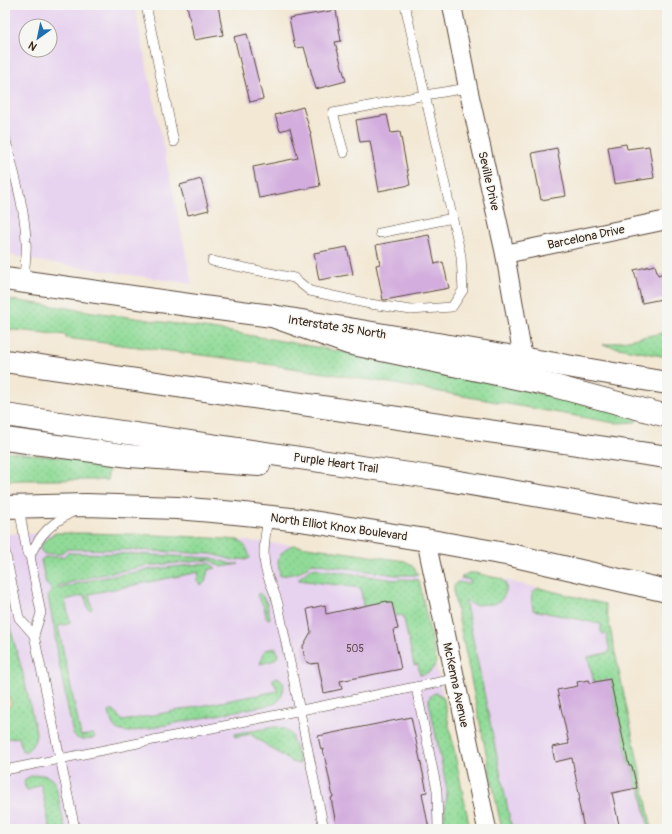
<svg xmlns="http://www.w3.org/2000/svg" width="672" height="834" font-family="Pangolin,sans-serif">
<style>
.built{fill:#e7d2ef;fill-rule:evenodd}
.grass{fill:url(#grass-dots);stroke:#66825b}
.sand{fill:url(#sand-dots);stroke:#94825e}
.building{fill:#d3adde}
.lines{fill:none;stroke-linecap:round;stroke-linejoin:round}
.service-casing{stroke:#574639;stroke-width:10}
.minor-casing{stroke:#574639;stroke-width:20}
.secondary-casing{stroke:#574639;stroke-width:24}
.motorway-casing{stroke:#574639;stroke-width:24}
.service{stroke:#fff;stroke-width:9}
.minor{stroke:#fff;stroke-width:18}
.secondary{stroke:#fff;stroke-width:22}
.motorway{stroke:#fff;stroke-width:22}
.labels{text-anchor:middle;stroke-width:3;stroke-linejoin:round;paint-order:stroke}
.number-label{font-size:10px;fill:#614b4e}
.street-label{font-size:12px;fill:#3b2a1e;stroke:#f6f6f2}
</style>
<defs>
<pattern id="grass-dots" width="8" height="8" patternUnits="userSpaceOnUse"><rect width="8" height="8" fill="#91db98"/><path d="M2 2h.1M6 6h.1" fill="none" stroke="#7ebc83" stroke-width="1.8" stroke-linecap="round"/></pattern>
<pattern id="sand-dots" width="8" height="8" patternUnits="userSpaceOnUse"><rect width="8" height="8" fill="#eeda9e"/><path d="M2 2h.1M6 6h.1" fill="none" stroke="#cdbb88" stroke-width="1.8" stroke-linecap="round"/></pattern>
</defs>
<rect width="100%" height="100%" fill="#f6f6f2"/>
<filter id="ink" filterUnits="userSpaceOnUse"><feTurbulence type="fractalNoise" baseFrequency=".025" numOctaves="2"/><feDisplacementMap in="SourceGraphic" scale="8" xChannelSelector="R" yChannelSelector="G"/><feConvolveMatrix kernelMatrix="1 2 1 2 8 2 1 2 1" color-interpolation-filters="sRGB"/></filter>
<filter id="wash" filterUnits="userSpaceOnUse"><feTurbulence type="fractalNoise" baseFrequency=".012" numOctaves="4" result="noise"/><feDisplacementMap in="SourceGraphic" scale="16" xChannelSelector="R" yChannelSelector="G"/><feGaussianBlur stdDeviation="0.9" result="paint"/><feColorMatrix in="noise" values="0 0 0 0 0 0 0 0 0 0 0 0 0 0 0 0 0 1.4 0 .05"/><feComposite in="paint" operator="in"/></filter>
<g filter="url(#wash)">
<rect width="100%" height="100%" fill="#f3e8d4"/>
<g class="built">
<path d="M5,5H134L192,284L32,260L5,254ZM26,26H50V50H26Z"/>
<path d="M91,533L166,536L226,539L293,545L404,561L412,565L415,569L418,578L470,829H5V534Z"/>
<path d="M468,573H475L605,604L652,829H502L454,596V586L462,576Z"/>
</g>
<g class="grass">
<path d="M5,299L231,332L405,363L598,407L637,419L636,422L615,423L390,383L233,359L66,338V335L5,329Z"/>
<path d="M667,332V357L603,345Z"/>
<path d="M5,451L110,463L107,480H23L5,481Z"/>
<path d="M56,533C116,533 177,535 238,540C245,544 248,550 250,558L245,560L243,559L233,560L212,554L135,550L66,549L61,554H44L40,549C42,542 48,536 56,533Z"/>
<path d="M293,545L405,561C411,564 415,568 418,575H396L312,563L298,573L280,576L278,561C281,553 285,548 293,545Z"/>
<path d="M67,553L134,554L212,558L231,564H239L221,567L210,560L145,566L91,577L57,586L58,589L91,580L146,570L209,563L216,568L208,570L205,582L202,585L199,583L197,581L199,572L89,594L92,608L91,610L88,609L85,595L65,600L70,622L68,624L58,626L81,736L93,734L95,736L94,738C85,740 79,742 73,734L59,663L54,628L48,596L51,592L50,587L46,584L41,560L45,557H63Z"/>
<path d="M312,568L395,580L401,579L419,580L436,661C434,670 429,673 420,675L418,664L414,665L403,615L390,617L363,606L361,588L299,580V578Z"/>
<path d="M468,573H475L502,579C511,587 504,601 494,604L473,605L465,600L511,825L521,829H504L501,826L454,596V586L457,582L469,584L470,580L461,578Z"/>
<path d="M539,588L605,604L652,829H649L640,788H637L632,766H629L610,680L594,683L588,657L610,652L606,633L603,634L601,632V624L533,610C532,601 528,592 539,588Z"/>
<path d="M259,593C267,599 268,608 270,618L269,619L266,618C266,615 265,611 264,608C263,603 259,600 257,595Z"/>
<path d="M5,604L6,605L11,631L23,674L36,732C36,741 32,748 24,752L22,751L19,737L5,739V712L11,704L7,688L5,686Z"/>
<path d="M276,648L278,656C274,662 267,662 260,664L265,650Z"/>
<path d="M276,677C286,679 285,691 280,698C279,701 276,703 273,704L130,732C113,731 113,727 109,712L112,709L123,721L278,691L273,681V679Z"/>
<path d="M436,693L442,696L444,700L470,829H443L447,792L446,785L429,702C429,697 431,694 436,693Z"/>
<path d="M274,727C283,727 288,730 293,737L292,739L297,752L300,764L292,762L250,734L235,737L234,736L235,734Z"/>
<path d="M37,775C46,774 52,777 56,786L65,829H50L41,784L29,790H27C20,780 28,776 37,775Z"/>
</g>
<path class="sand" d="M5,686L7,688L11,704L5,712Z"/>
<g id="blocks">
<g class="building">
<path d="M187,5H218L223,35L194,40Z"/>
<path d="M336,10L341,41L335,42L346,81L316,89L304,47L295,48L289,18Z"/>
<path d="M247,34L263,99L250,102L234,37Z"/>
<path d="M303,107L311,134H310L320,186L259,198L253,167L298,158L290,128L280,131L275,115Z"/>
<path d="M387,115L391,133L400,132L410,185L379,191L370,141L360,142L356,120Z"/>
<path d="M626,144L627,149L649,146L654,178L614,184L608,147Z"/>
<path d="M557,148L566,196L541,200L532,153Z"/>
<path d="M201,179L209,210L188,215L180,185Z"/>
<path d="M429,235L435,264L443,262L449,288L385,300H383L376,265L380,264L376,245Z"/>
<path d="M347,247L353,274L319,280L314,253Z"/>
<path d="M655,265L658,275L667,272V298L642,303L634,270Z"/>
<path d="M387,601L388,603H392L398,629L393,630L401,669L340,681L342,689L324,693L318,663L311,664L306,661L304,655L303,646L311,632L307,609L325,605L326,614Z"/>
<path d="M610,679L629,766H632L637,788L612,793L620,829H584L578,800L580,799L572,758L555,762L552,747L569,744L557,690L578,686L577,682L589,680L590,683Z"/>
<path d="M411,717L427,792L422,793L429,829H337L331,798L333,797L323,749L321,750L318,736Z"/>
</g>
</g>
</g>
<g filter="url(#ink)">
<use href="#blocks" fill-opacity="0" stroke="#574639" stroke-width="1"/>
<g class="lines">
<g class="service-casing">
<g id="service">
<path d="M146,5L174,142"/>
<path d="M5,137C13,170 25,207 26,241C27,254 25,268 23,281"/>
<path d="M344,153L333,113L425,95L405,5"/>
<path d="M380,233L453,218"/>
<path d="M212,261L294,278L310,291L370,304L411,310L452,307L463,290L461,256L425,95L468,88"/>
<path d="M19,507L27,553L30,556L41,613L34,635L75,829"/>
<path d="M268,517C266,532 262,550 265,566C267,579 275,591 278,604L324,829"/>
<path d="M5,551L19,618L34,635"/>
<path d="M30,556C40,533 52,523 74,511"/>
<path d="M416,687L437,790L438,829"/>
<path d="M5,770L455,679"/>
</g>
</g>
<g class="minor-casing">
<g id="minor">
<path d="M452,5L468,88L505,254L523,358"/>
<path d="M505,254L667,220"/>
<path d="M426,540L487,829"/>
</g>
</g>
<g class="secondary-casing">
<g id="secondary">
<path d="M5,279L203,307L272,316L667,383"/>
<path d="M5,507L86,505L177,508L235,513L300,520L426,540L511,555L667,591"/>
</g>
</g>
<g class="motorway-casing">
<g id="motorway">
<path d="M272,316L348,343L554,386L667,416"/>
<path d="M5,361L667,457"/>
<path d="M5,415L430,477L667,518"/>
<path d="M5,439L130,456L259,465"/>
</g>
</g>
<use href="#service" class="service"/>
<use href="#minor" class="minor"/>
<use href="#secondary" class="secondary"/>
<use href="#motorway" class="motorway"/>
</g>
</g>
<g class="labels">
<g class="number-label">
<text x="355" y="652">505</text>
</g>
<g class="street-label">
<text transform="translate(489 181) rotate(77)" y="4">Seville Drive</text>
<text transform="translate(586 237) rotate(-12)" y="4">Barcelona Drive</text>
<text transform="translate(337 327) rotate(9)" y="4">Interstate 35 North</text>
<text transform="translate(336 463) rotate(8)" y="4">Purple Heart Trail</text>
<text transform="translate(339 527) rotate(8)" y="4">North Elliot Knox Boulevard</text>
<text transform="translate(456 685) rotate(78)" y="4">McKenna Avenue</text>
</g>
</g>
<rect width="672" height="834" fill="none" stroke="#f6f6f2" stroke-width="20"/>
<g transform="translate(38 38) rotate(213)"><circle r="19" fill="#f6f6f2" stroke="#aba49d"/>
<path d="M0-3L7 15L0 10L-7 15Z" fill="#1f6fb2"/>
<text y="-6" font-size="11" font-weight="bold" text-anchor="middle" fill="#3b2a1e">N</text>
</g>
</svg>
